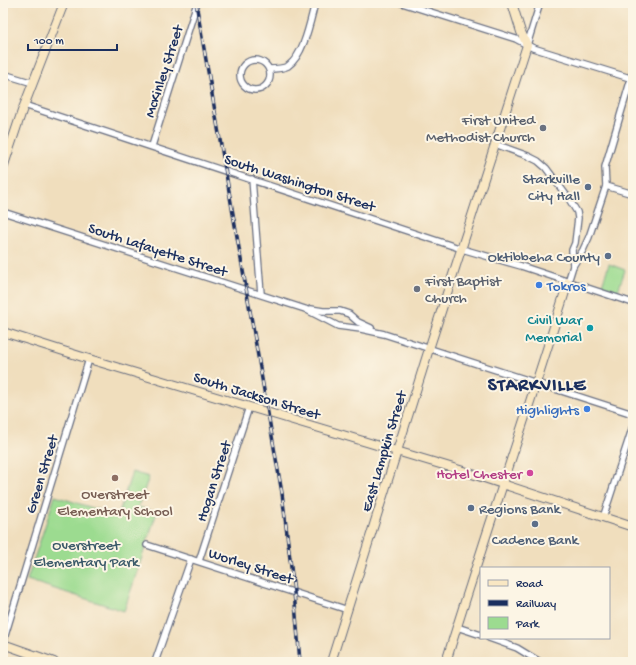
<svg xmlns="http://www.w3.org/2000/svg" width="636" height="665" font-family="'Gochi Hand',sans-serif">
<style>
.green{fill:#9cdb90;stroke:#5c8577}
.lines{fill:none;stroke-linecap:round;stroke-linejoin:round}
.street-casing{stroke:#666c7f;stroke-width:8}
.secondary-casing{stroke:#666c7f;stroke-width:10}
.street{stroke:#fff;stroke-width:5.5}
.secondary{stroke:#f9e7c3;stroke-width:8}
.rail-casing{stroke:#1b2f5e;stroke-width:3.5}
.rail{stroke:#fcf5e5;stroke-width:2;stroke-dasharray:6;stroke-linecap:butt}
.worship-dot{fill:#6b7280;stroke:#fcf5e5;stroke-width:1.5}
.service-dot{fill:#5c6f8a;stroke:#fcf5e5;stroke-width:1.5}
.shop-dot{fill:#3f7fe0;stroke:#fcf5e5;stroke-width:1.5}
.culture-dot{fill:#0f9aa8;stroke:#fcf5e5;stroke-width:1.5}
.hotel-dot{fill:#d1479c;stroke:#fcf5e5;stroke-width:1.5}
.education-dot{fill:#8d6e63;stroke:#fcf5e5;stroke-width:1.5}
.labels{text-anchor:middle;stroke-width:4;stroke-linejoin:round;paint-order:stroke}
.street-label{font-size:15px;fill:#1b2f5e;stroke:#fcf5e5}
.worship-label{font-size:15px;fill:#5b616d;stroke:#fcf5e5;text-anchor:end}
.service-label{font-size:15px;fill:#4e5e75;stroke:#fcf5e5;text-anchor:end}
.shop-label{font-size:15px;fill:#366cbe;stroke:#fcf5e5;text-anchor:start}
.culture-label{font-size:15px;fill:#0d838f;stroke:#fcf5e5;text-anchor:end}
.hotel-label{font-size:15px;fill:#b23c85;stroke:#fcf5e5;text-anchor:end}
.education-label{font-size:15px;fill:#785e54;stroke:#fcf5e5}
.park-label{font-size:15px;fill:#3b5a6a;stroke:#fcf5e5}
.district-label{font-size:19px;font-weight:bold;letter-spacing:1px;fill:#1b2f5e;stroke:#fcf5e5}
</style>
<rect width="100%" height="100%" fill="#fcf5e5"/>
<filter id="ink" filterUnits="userSpaceOnUse"><feTurbulence type="fractalNoise" baseFrequency=".025" numOctaves="2"/><feDisplacementMap in="SourceGraphic" scale="8" xChannelSelector="R" yChannelSelector="G"/><feConvolveMatrix kernelMatrix="1 2 1 2 8 2 1 2 1" color-interpolation-filters="sRGB"/></filter>
<filter id="wash" filterUnits="userSpaceOnUse"><feTurbulence type="fractalNoise" baseFrequency=".012" numOctaves="4" result="noise"/><feDisplacementMap in="SourceGraphic" scale="16" xChannelSelector="R" yChannelSelector="G"/><feGaussianBlur stdDeviation="0.9" result="paint"/><feColorMatrix in="noise" values="0 0 0 0 0 0 0 0 0 0 0 0 0 0 0 0 0 1.4 0 .05"/><feComposite in="paint" operator="in"/></filter>
<g filter="url(#wash)">
<rect width="100%" height="100%" fill="#f0debd"/>
<g class="green">
<path d="M609,264L625,270L618,291L602,285Z"/>
<path d="M132,472L149,477L138,507L157,512L124,611L27,580L55,496L118,516Z"/>
</g>
</g>
<g filter="url(#ink)">
<g class="lines">
<g class="street-casing">
<g id="street">
<path d="M402,3L516,39L533,48L633,79"/>
<path d="M527,45L540,3"/>
<circle cx="255" cy="75" r="15"/>
<path d="M269,69C276,69 282,69 288,66C304,55 310,22 315,3"/>
<path d="M3,74L33,83"/>
<path d="M24,105L462,249L521,266L633,303"/>
<path d="M495,144L528,156L538,161L546,168L569,199L577,212L578,218L575,243L572,250L573,266"/>
<path d="M152,146L197,3"/>
<path d="M252,179L261,294"/>
<path d="M606,186L633,194"/>
<path d="M3,212L305,309L338,326L361,329L384,334L633,414"/>
<path d="M568,282L573,266L583,250L589,237L606,186L605,167L633,72"/>
<path d="M311,309L323,311H340L349,314L358,322L371,328"/>
<path d="M603,518L633,426"/>
<path d="M147,545L348,610"/>
<path d="M199,561L249,407"/>
<path d="M457,627L481,635"/>
<path d="M489,638L517,648L540,662"/>
<path d="M3,642L89,359"/>
<path d="M155,662L191,559"/>
</g>
</g>
<g class="secondary-casing">
<g id="secondary">
<path d="M3,168L22,111L64,3"/>
<path d="M3,332L89,359L460,470L633,527"/>
<path d="M3,644L54,662"/>
<path d="M331,662L429,349L527,45L521,32L512,3"/>
<path d="M446,662C485,535 529,409 568,282"/>
</g>
</g>
<use href="#street" class="street"/>
<use href="#secondary" class="secondary"/>
<g class="rail-casing">
<path id="rail" d="M196,3L282,493L294,592L300,662"/>
</g>
<use href="#rail" class="rail"/>
</g>
</g>
<g class="worship-dot">
<circle cx="543" cy="128" r="4"/>
<circle cx="417" cy="289" r="4"/>
</g>
<g class="service-dot">
<circle cx="588" cy="187" r="4"/>
<circle cx="608" cy="256" r="4"/>
<circle cx="471" cy="508" r="4"/>
<circle cx="535" cy="524" r="4"/>
</g>
<g class="shop-dot">
<circle cx="539" cy="285" r="4"/>
<circle cx="587" cy="409" r="4"/>
</g>
<circle class="culture-dot" cx="590" cy="328" r="4"/>
<circle class="hotel-dot" cx="530" cy="473" r="4"/>
<circle class="education-dot" cx="115" cy="478" r="4"/>
<g class="labels">
<g class="street-label">
<text transform="translate(163 71) rotate(-72)" y="5">McKinley Street</text>
<text transform="translate(300 182) rotate(18)" y="5">South Washington Street</text>
<text transform="translate(158 249) rotate(18)" y="5">South Lafayette Street</text>
<text transform="translate(257 395) rotate(17)" y="5">South Jackson Street</text>
<text transform="translate(383 451) rotate(-73)" y="5">East Lampkin Street</text>
<text transform="translate(41 474) rotate(-73)" y="5">Green Street</text>
<text transform="translate(213 481) rotate(-72)" y="5">Hogan Street</text>
<text transform="translate(251 565) rotate(18)" y="5">Worley Street</text>
</g>
<g class="worship-label">
<text x="535" y="124">First United<tspan x="535" dy="17">Methodist Church</tspan></text>
<text x="425" y="285" text-anchor="start">First Baptist<tspan x="425" dy="17">Church</tspan></text>
</g>
<g class="service-label">
<text x="580" y="183">Starkville<tspan x="580" dy="17">City Hall</tspan></text>
<text x="600" y="261">Oktibbeha County</text>
<text x="479" y="513" text-anchor="start">Regions Bank</text>
<text x="535" y="544" text-anchor="middle">Cadence Bank</text>
</g>
<g class="shop-label">
<text x="547" y="290">Tokros</text>
<text x="579" y="414" text-anchor="end">Highlights</text>
</g>
<g class="culture-label">
<text x="582" y="324">Civil War<tspan x="582" dy="17">Memorial</tspan></text>
</g>
<g class="hotel-label">
<text x="522" y="478">Hotel Chester</text>
</g>
<g class="education-label">
<text x="115" y="498">Overstreet<tspan x="115" dy="17">Elementary School</tspan></text>
</g>
<g class="park-label">
<text x="86" y="549">Overstreet<tspan x="86" dy="17">Elementary Park</tspan></text>
</g>
<g class="district-label">
<text x="537" y="390">STARKVILLE</text>
</g>
</g>
<rect width="636" height="665" fill="none" stroke="#fcf5e5" stroke-width="16"/>
<rect x="480" y="567" width="130" height="72" fill="#fcf5e5" stroke="#a2a6af"/>
<rect x="488" y="580" width="20" height="6" fill="#f9e7c3" stroke="#a2a6af"/>
<text x="516" y="587" font-size="12" fill="#1b2f5e">Road</text>
<rect x="488" y="600" width="20" height="6" fill="#1b2f5e" stroke="#a2a6af"/>
<text x="516" y="607" font-size="12" fill="#1b2f5e">Railway</text>
<rect x="488" y="617" width="20" height="12" fill="#9cdb90" stroke="#a2a6af"/>
<text x="516" y="627" font-size="12" fill="#1b2f5e">Park</text>
<path d="M28 44v6h89v-6" fill="none" stroke="#1b2f5e" stroke-width="2"/>
<text x="34" y="44" font-size="12" fill="#1b2f5e" stroke="#fcf5e5" stroke-width="3" paint-order="stroke">100 m</text>
</svg>
